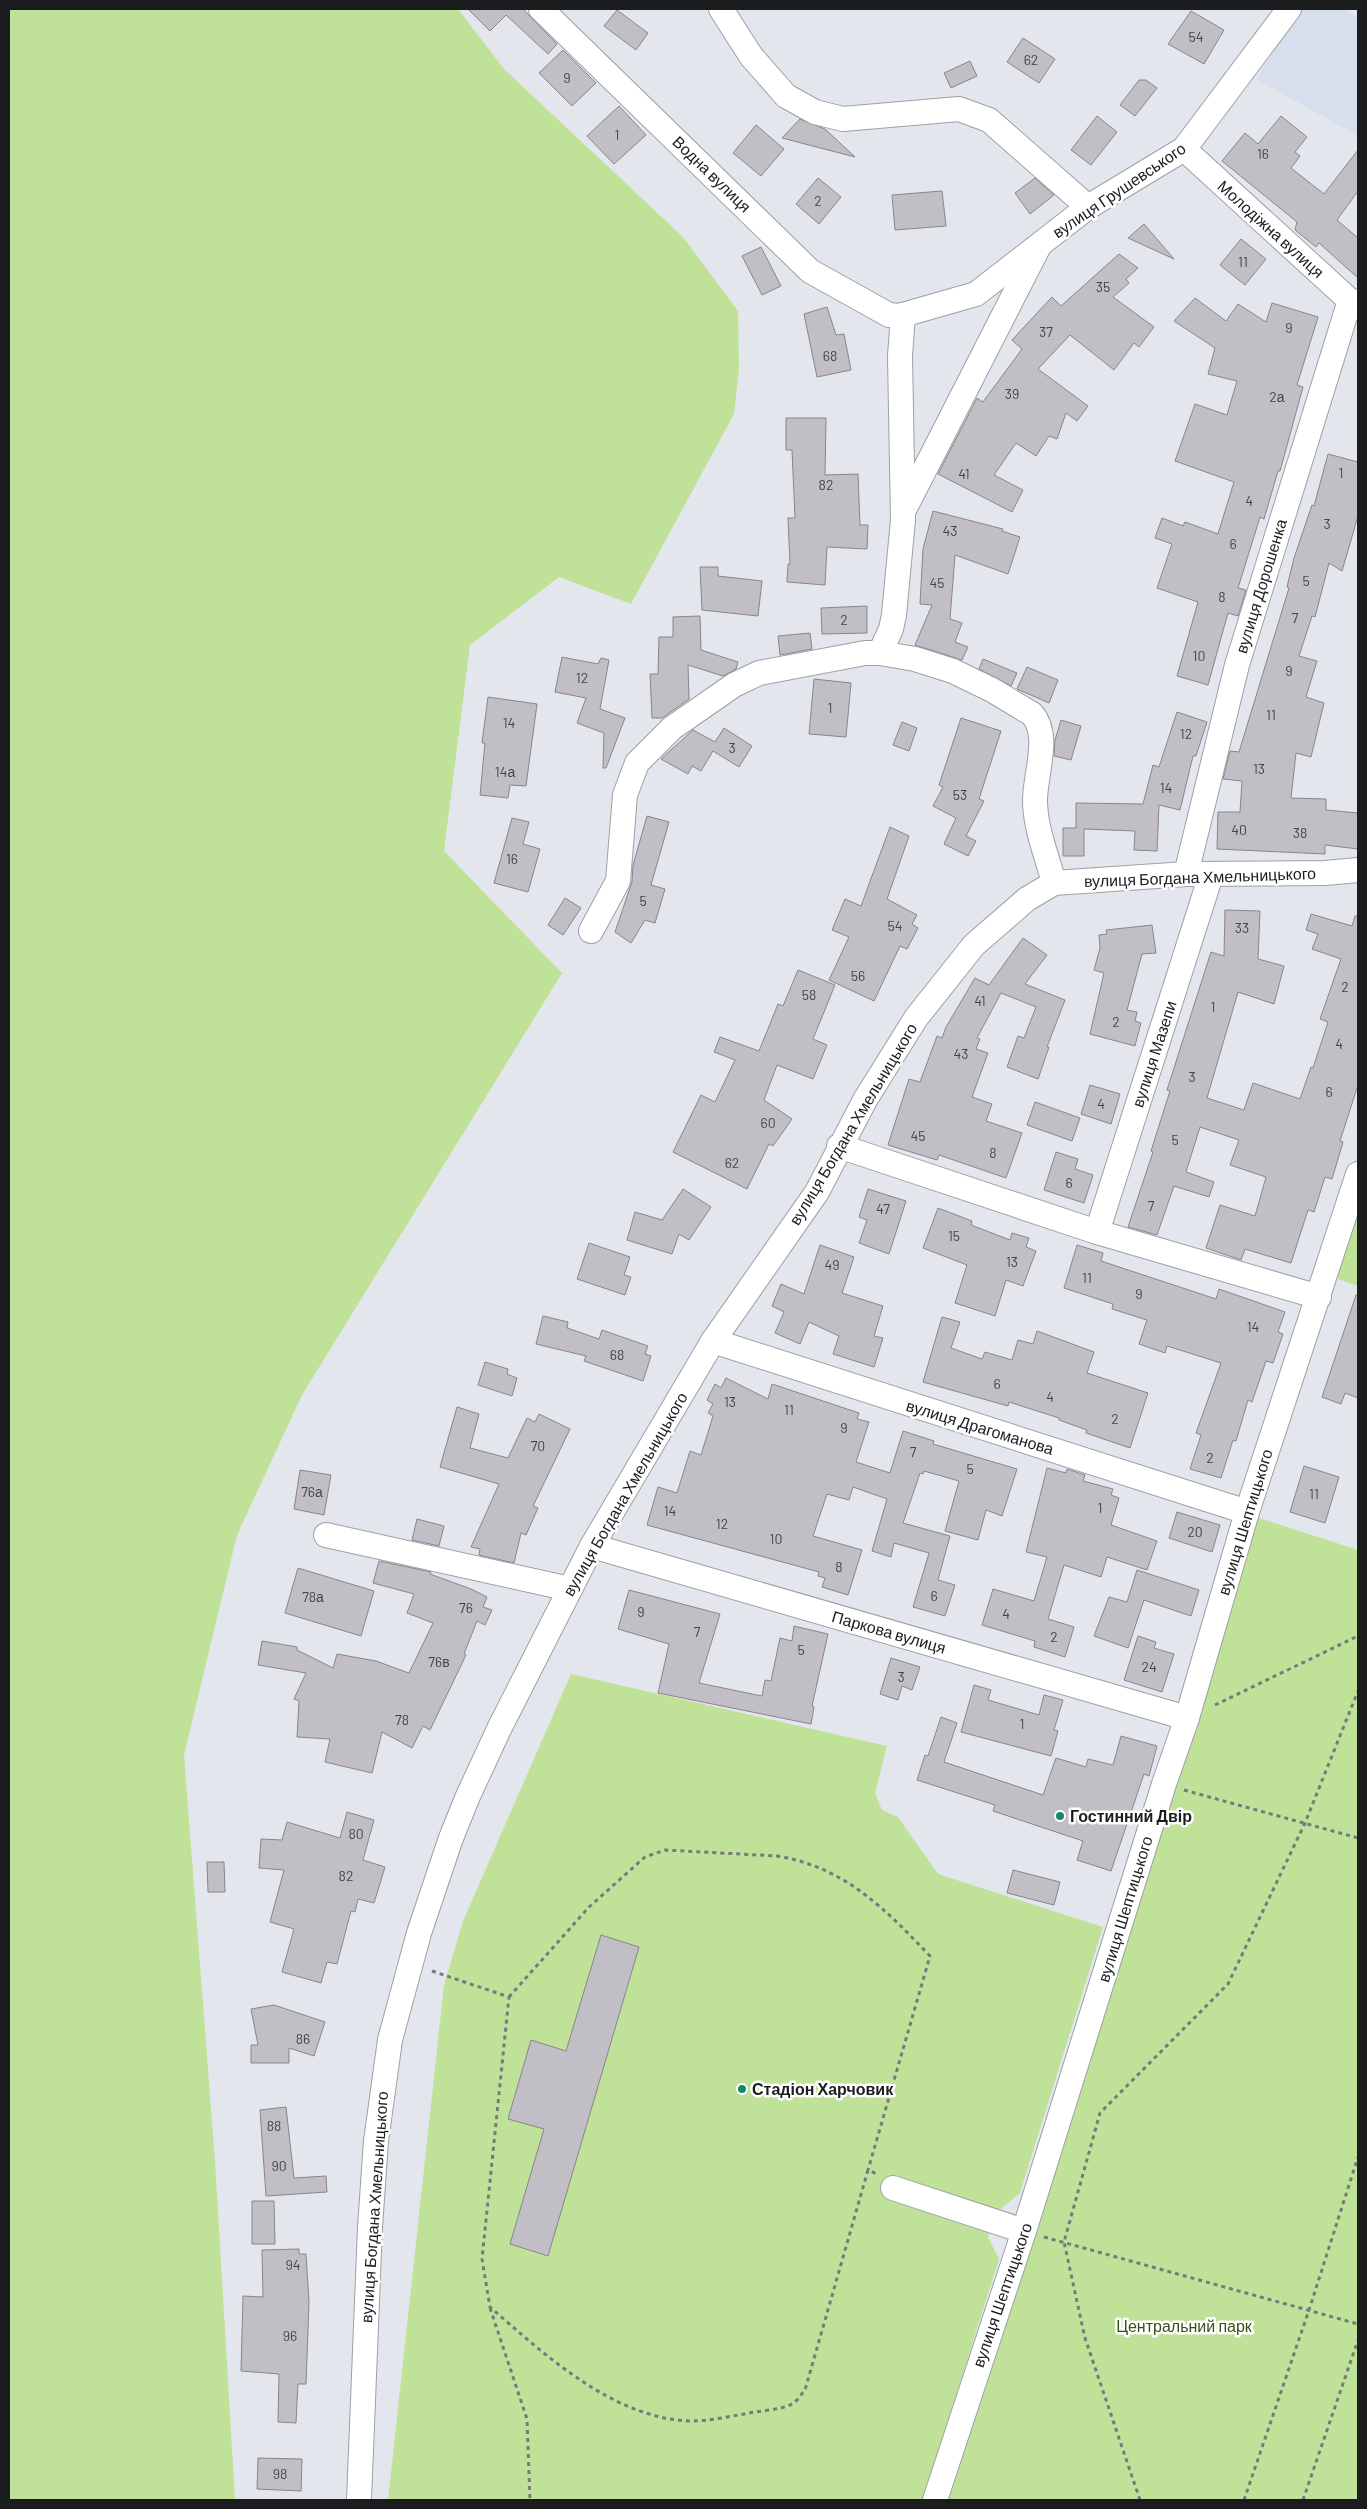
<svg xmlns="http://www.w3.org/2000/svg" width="1367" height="2509" font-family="Barlow,sans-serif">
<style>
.built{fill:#d7deec}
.green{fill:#c0e198}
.building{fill:#c1bec5;stroke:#88858b}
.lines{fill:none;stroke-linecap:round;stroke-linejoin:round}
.minor-casing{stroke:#9ca0a6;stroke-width:26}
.path{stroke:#777a7d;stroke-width:3;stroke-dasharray:4 4;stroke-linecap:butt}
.minor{stroke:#fff;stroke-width:24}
.poi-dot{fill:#168868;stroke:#fff;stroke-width:2}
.labels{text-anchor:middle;stroke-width:5;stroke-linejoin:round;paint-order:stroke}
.number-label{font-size:14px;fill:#444448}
.street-label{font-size:16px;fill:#1a1c1e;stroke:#fff}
.poi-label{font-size:16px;font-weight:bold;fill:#1a1c1e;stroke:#fff;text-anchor:start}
.park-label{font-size:16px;fill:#3a4f1b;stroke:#fff}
</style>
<rect width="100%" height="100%" fill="#e3e7ed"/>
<path class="built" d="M1302,9H1346L1358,19V136L1256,79Z"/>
<g class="green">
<path d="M9,9H458L504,69L683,237L738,311L739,369L734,414L631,604L559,577L470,645L444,851L562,973L302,1395L237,1535L184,1755L215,2161L235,2500H9Z"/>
<path d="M1358,1199V1286L1332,1277Z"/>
<path d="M1256,1517L1358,1550V2500H948Z"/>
<path d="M571,1674L887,1746L875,1793L882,1810L898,1817L938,1874L1103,1927L1020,2193L996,2213L988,2237L999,2259L923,2500H388L444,1985L463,1921Z"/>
</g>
<g class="building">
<path d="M468,9H523L557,44L548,54L506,15L490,31Z"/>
<path d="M617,10L648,33L636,50L604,26Z"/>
<path d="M1191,11L1224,30L1204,64L1168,44Z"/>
<path d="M1023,38L1055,59L1039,83L1007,62Z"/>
<path d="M563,50L596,83L572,106L539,73Z"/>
<path d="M970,61L977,76L951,88L944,73Z"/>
<path d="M1139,80H1146L1157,88L1135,116L1120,105Z"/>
<path d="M619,106L646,135L614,164L587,136Z"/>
<path d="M1097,116L1117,132L1091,165L1071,150Z"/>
<path d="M1281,116L1307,137L1295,152L1300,156L1291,168L1324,194L1358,150V191L1337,220L1358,238V278L1319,243L1316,247L1295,230L1297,222L1222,161L1245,133L1258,144Z"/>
<path d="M800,119L825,129L855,157L782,138Z"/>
<path d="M756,125L784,149L761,176L733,153Z"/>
<path d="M818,178L841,197L819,224L796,204Z"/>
<path d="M1035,178L1054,195L1030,214L1015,193Z"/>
<path d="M942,191L946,226L895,230L892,195Z"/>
<path d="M1144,224L1174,259L1128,238Z"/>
<path d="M1241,239L1266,259L1245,285L1220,265Z"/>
<path d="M761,247L781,286L762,295L742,256Z"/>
<path d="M1119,254L1138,268L1126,279L1129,283L1113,297L1154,327L1139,347L1134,343L1114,370L1070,335L1038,369L1088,406L1077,421L1066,413L1057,439L1049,436L1036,456L1016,443L994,475L1023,490L1012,512L938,474L977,398L983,402L1022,349L1012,340L1052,297L1061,306Z"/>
<path d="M1195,298L1226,321L1238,304L1266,322L1272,303L1318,317L1297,385L1303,387L1280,471H1278L1264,519L1260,517L1238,588L1246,590L1238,616L1228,613L1208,685L1177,676L1198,602L1157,588L1172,544L1155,538L1162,518L1183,526L1185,522L1218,534L1234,482L1175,461L1195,404L1227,415L1237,381L1208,374L1215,348L1174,321Z"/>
<path d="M827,307L836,335L844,334L851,370L817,377L804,314Z"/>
<path d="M786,418H826L825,475L858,474L860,525H868L867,549L827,547L825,585L787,582L788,564H790L788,518H795L792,450H786Z"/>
<path d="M1328,454L1358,462V516L1342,571L1329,563L1315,617L1312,616L1299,656L1317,661L1306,697L1324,703L1311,757L1296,753L1291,798L1326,799V810L1358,813V849L1325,845V854L1217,849L1218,812H1240L1242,781L1223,779L1230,751L1239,752L1289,588L1287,587L1294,558L1312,505L1314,506Z"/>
<path d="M933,511L1003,529L1002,531L1020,537L1008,574L955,555L950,619L962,623L955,642L968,647L962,660L915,645L932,605L920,604L923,549Z"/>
<path d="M700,567H718V576L762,581L758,616L702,610Z"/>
<path d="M867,606V633L822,634L821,608Z"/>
<path d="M700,616L701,650L738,662L736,669L723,676L688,665L689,699L662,718H652L650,674H658L659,637H673V617Z"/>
<path d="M810,633L812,649L780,655L778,636Z"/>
<path d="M562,657L598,664L601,658L609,660L600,709L625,718L606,768H603L604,733L577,723L586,698L555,692Z"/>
<path d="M983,659L1017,673L1011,686L979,669Z"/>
<path d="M1027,667L1058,680L1049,703L1017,689Z"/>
<path d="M814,679L851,683L846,737L809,734Z"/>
<path d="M488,697L537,704L526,786L510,785L508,798L480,795L485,743H482Z"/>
<path d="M1177,712L1207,722L1196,756H1193L1180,810L1159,805L1157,851L1134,850L1135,831L1084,829V856H1063V828H1076V803L1143,804L1153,765L1159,767Z"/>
<path d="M961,718L1001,731L979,799L984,801L966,836L976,841L968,856L944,844L956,818L933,806L943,787L939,785Z"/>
<path d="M1061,720L1081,726L1071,760L1054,756L1055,740Z"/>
<path d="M902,722L917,728L909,751L893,745Z"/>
<path d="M724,728L752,746L739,767L713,751L701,771L692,766L688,774L661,759L693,730L715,742Z"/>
<path d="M647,816L669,822L651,885L665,889L655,923L645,920L631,943L615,932L632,882L633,865Z"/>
<path d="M512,818L529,822L523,844L540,849L528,892L494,883Z"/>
<path d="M890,827L909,836L887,899L917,915L912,924L918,928L907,949L900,946L874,1001L829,980L849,937L832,930L845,899L861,906Z"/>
<path d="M565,898L581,908L563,935L548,925Z"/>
<path d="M1225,910L1260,911L1258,959L1284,966L1274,1004L1238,992L1207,1098L1244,1110L1253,1083L1300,1099L1311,1067L1313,1068L1328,1022L1320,1019L1341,959L1312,949L1318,934L1306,930L1311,914L1352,926L1355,916H1358V1085L1340,1141L1343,1142L1332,1179L1325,1177L1314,1212L1308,1210L1291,1263L1245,1249L1241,1260L1206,1248L1220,1205L1255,1216L1266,1177L1230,1165L1239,1140L1200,1127L1186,1172L1214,1182L1209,1197L1174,1186L1157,1235L1128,1227L1153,1152L1151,1151L1170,1091L1167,1090L1211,952L1224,956Z"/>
<path d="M1152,925L1156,953L1142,954L1127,1010L1137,1012L1135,1021L1141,1023L1135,1046L1090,1034L1104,973L1094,970L1100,948L1099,935L1107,934L1106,930Z"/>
<path d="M1023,938L1047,955L1025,984L1065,1000L1047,1047H1049L1038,1079L1007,1067L1018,1036L1024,1038L1036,1007L1001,993L977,1038L980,1039L976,1049L988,1053L972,1097L992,1104L986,1121L1022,1133L1006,1178L939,1155L937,1160L888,1145L909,1079L920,1082L937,1036L942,1038L946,1027L975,978L989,985Z"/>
<path d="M798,970L835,985L813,1039L827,1045L813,1079L777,1065L764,1100L792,1119L773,1146L769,1144L747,1189L673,1152L701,1095L715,1102L735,1060L714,1052L720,1037L759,1051L778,1004L783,1006Z"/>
<path d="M1090,1085L1120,1094L1111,1124L1081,1114Z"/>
<path d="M1035,1102L1080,1118L1072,1141L1027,1125Z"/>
<path d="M1056,1152L1078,1159L1075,1169L1093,1175L1084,1203L1044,1190Z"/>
<path d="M683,1189L711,1207L689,1240L679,1234L672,1254L627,1240L635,1212L662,1220Z"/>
<path d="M868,1189L906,1201L889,1254L859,1243L867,1220L859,1217Z"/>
<path d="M938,1208L972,1221L971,1225L1010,1240L1012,1233L1029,1238L1026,1247L1036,1251L1023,1286L1006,1280L995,1316L955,1303L967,1265L923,1248Z"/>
<path d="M589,1243L630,1257L624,1275L631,1277L625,1295L577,1279Z"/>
<path d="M820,1245L854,1257L842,1293L883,1306L874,1336L883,1338L874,1367L833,1354L839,1336L809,1322L800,1344L775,1333L784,1312L772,1306L781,1284L804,1294Z"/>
<path d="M1077,1245L1103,1253L1101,1261L1216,1299L1219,1289L1285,1312L1278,1332L1283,1334L1273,1363L1266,1361L1252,1402L1248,1400L1236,1441L1233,1440L1221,1478L1190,1469L1201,1435L1196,1433L1221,1363L1167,1346L1165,1353L1139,1344L1147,1320L1112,1309L1113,1304L1064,1288Z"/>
<path d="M1356,1295H1358V1398L1345,1393L1341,1404L1322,1397Z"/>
<path d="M543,1316L568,1322L567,1328L599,1339L602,1330L648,1346L645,1354L651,1356L643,1381L584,1361L586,1356L536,1344Z"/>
<path d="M942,1317L960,1322L951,1348L982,1359L985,1352L1012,1360L1018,1340L1033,1344L1037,1331L1094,1352L1087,1373L1148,1393L1130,1448L1086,1433L1087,1430L1059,1420V1418L1009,1402L1008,1406L923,1382Z"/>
<path d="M485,1362L508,1369L507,1374L517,1378L512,1396L478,1385Z"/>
<path d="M726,1378L768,1399L772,1384L859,1413L857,1419L869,1422L856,1462L890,1473L903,1431L934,1441L933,1444L1017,1469L1002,1516L986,1510L978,1540L945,1531L959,1481L924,1471L923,1474L920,1473L903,1523L950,1536L938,1580L955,1585L945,1616L913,1607L929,1553L894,1543L891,1557L872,1551L887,1499L853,1487L849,1500L827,1494L813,1536L862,1550L848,1595L822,1587L825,1578L818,1576L819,1572L647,1525L658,1487L677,1493L690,1451L701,1455L713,1416L708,1413L713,1404L707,1400L715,1384L721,1388Z"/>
<path d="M457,1407L479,1414L470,1448L508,1458L527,1418L535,1422L539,1414L570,1429L533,1506L538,1508L526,1535L521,1533L514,1563L479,1555L480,1549L471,1547L499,1484L440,1467Z"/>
<path d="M1304,1466L1339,1477L1325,1523L1290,1512Z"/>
<path d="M1047,1468L1066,1473L1067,1469L1085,1475L1083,1481L1113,1489L1111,1495L1119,1498L1111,1525L1157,1541L1147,1570L1107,1557L1101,1577L1064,1565L1048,1619L1074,1627L1065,1657L1034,1647L1035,1641L982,1625L993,1589L1034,1601L1047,1557L1026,1552Z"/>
<path d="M300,1470L331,1475L324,1515L294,1509Z"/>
<path d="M1177,1512L1220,1525L1212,1552L1169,1538Z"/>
<path d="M417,1519L444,1526L439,1546L412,1540Z"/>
<path d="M379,1561L431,1572L430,1574L471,1589L487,1597L483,1607L492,1610L485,1625L477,1621L464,1654L466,1655L430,1730L423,1726L412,1748L382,1732L372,1773L325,1762L330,1739L297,1737L299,1701L294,1699L306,1673L258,1665L262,1641L297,1647V1650L333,1668L337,1654L376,1661L409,1673L433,1623L407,1613L414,1594L373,1583Z"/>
<path d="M298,1568L374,1591L361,1636L285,1613Z"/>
<path d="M1137,1570L1199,1590L1191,1616L1144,1600L1128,1648L1094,1636L1109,1597L1127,1602Z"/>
<path d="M629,1590L720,1614L699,1683L762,1696L765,1680L771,1681L780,1638L792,1641L794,1626L828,1634L812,1706L814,1707L811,1724L658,1693L669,1644L618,1629Z"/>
<path d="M1138,1636L1156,1642L1154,1648L1174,1654L1162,1692L1124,1680Z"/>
<path d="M891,1658L920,1667L912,1690L902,1686L898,1700L880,1694Z"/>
<path d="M974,1685L991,1690L988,1700L1039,1715L1044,1695L1063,1700L1054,1730L1058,1731L1051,1756L961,1732Z"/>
<path d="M941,1717L957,1723L944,1762L1043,1795L1056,1758L1086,1767L1088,1759L1113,1765L1121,1736L1157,1746L1149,1776L1144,1774L1111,1871L1077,1860L1083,1841L993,1811L995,1805L917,1780L925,1755L928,1756Z"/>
<path d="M347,1812L374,1820L363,1860L385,1867L374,1903L358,1899L355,1912L351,1911L337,1964L327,1962L321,1983L282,1972L294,1929L270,1922L284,1870L259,1868L261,1839L282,1840L287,1822L340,1838Z"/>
<path d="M207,1862H224L225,1892H208Z"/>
<path d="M1013,1870L1060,1882L1054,1905L1007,1893Z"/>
<path d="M601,1935L639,1947L548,2256L510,2244L544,2129L508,2119L531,2040L566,2051Z"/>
<path d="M274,2005L325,2022L314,2056L289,2048V2063H251V2045H258L251,2009Z"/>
<path d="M286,2107L294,2178L326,2176L327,2192L266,2196L260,2110Z"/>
<path d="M252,2201H274L275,2244H252Z"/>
<path d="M299,2249V2254H306L309,2302L306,2384H298L296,2423L278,2422L279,2374L241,2371L243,2296L263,2297L262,2250Z"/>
<path d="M258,2458L302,2459L301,2491L257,2489Z"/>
</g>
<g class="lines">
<g class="minor-casing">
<g id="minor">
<path d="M541,9L810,271L889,315L899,316L976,294L1088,207L1184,149L1289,9"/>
<path d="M721,9L751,56L786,96L815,112L843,119L959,109L989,120L1088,207"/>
<path d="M1184,149L1358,308"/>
<path d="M904,510L1038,248"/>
<path d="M880,653L891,629L894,615L903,520L900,356L903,315"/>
<path d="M1186,874L1237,665L1350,300"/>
<path d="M591,931L618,881L625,795L637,763L672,728L734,685L759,673L865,653H880L915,659L953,671L992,690L1032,714C1051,735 1035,774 1035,800C1035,828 1047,856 1054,883"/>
<path d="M839,1146L1097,1232L1319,1297"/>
<path d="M1097,1232L1211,875"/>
<path d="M713,1341L1247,1512"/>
<path d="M326,1535L570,1589"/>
<path d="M592,1546L1187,1718"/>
<path d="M893,2188L1024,2231"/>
<path d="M359,2500L370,2227L376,2141L390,2040L419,1933L451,1838L468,1796L499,1729L592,1546L713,1341L817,1192L865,1100L916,1018L974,945L1027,899L1054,883L1186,874L1325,873L1358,870"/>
<path d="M935,2500L1024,2231L1164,1784L1187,1718L1247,1512L1358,1174"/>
</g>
</g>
<g class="path">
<path d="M1215,1705L1358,1636"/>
<path d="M1184,1790L1358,1838"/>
<path d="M432,1971L509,1997L482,2259L490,2307C545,2355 614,2419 691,2421C708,2421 727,2417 744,2414C756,2411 782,2410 792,2404C797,2402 801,2394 805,2390L868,2170L877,2174"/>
<path d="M509,1997L589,1907L645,1857L665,1850L777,1856C845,1867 885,1909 930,1956L868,2170"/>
<path d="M1044,2237L1358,2324"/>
<path d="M490,2308L527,2419L530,2500"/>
<path d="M1140,2500L1085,2338L1064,2242L1100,2113L1228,1984L1305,1823L1358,1691"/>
<path d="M1244,2500L1309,2310L1358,2157"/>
<path d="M1303,2500L1358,2340"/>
</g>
<use href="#minor" class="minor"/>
</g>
<g class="poi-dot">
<circle cx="1060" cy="1816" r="5"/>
<circle cx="742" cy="2089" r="5"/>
</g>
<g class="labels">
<g class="number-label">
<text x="1196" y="42">54</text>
<text x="1031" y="65">62</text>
<text x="567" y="83">9</text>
<text x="617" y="140">1</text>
<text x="1263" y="159">16</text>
<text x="818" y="206">2</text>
<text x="1243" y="267">11</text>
<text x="1103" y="292">35</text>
<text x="1289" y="333">9</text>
<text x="1046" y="337">37</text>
<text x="830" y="361">68</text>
<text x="1012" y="399">39</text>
<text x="1277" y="402">2а</text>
<text x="1341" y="478">1</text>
<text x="964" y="479">41</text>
<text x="826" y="490">82</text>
<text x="1249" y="506">4</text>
<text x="1327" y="529">3</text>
<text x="950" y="536">43</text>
<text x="1233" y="549">6</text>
<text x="1306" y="586">5</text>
<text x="937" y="588">45</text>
<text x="1222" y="602">8</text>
<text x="1295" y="623">7</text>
<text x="844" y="625">2</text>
<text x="1199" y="661">10</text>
<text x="1289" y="676">9</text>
<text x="582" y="683">12</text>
<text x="830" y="713">1</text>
<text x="1271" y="720">11</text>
<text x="509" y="728">14</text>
<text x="1186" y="739">12</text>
<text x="732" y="753">3</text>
<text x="1259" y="774">13</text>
<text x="505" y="777">14а</text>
<text x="1166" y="793">14</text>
<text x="960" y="800">53</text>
<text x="1239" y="835">40</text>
<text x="1300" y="838">38</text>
<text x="512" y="864">16</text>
<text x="643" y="906">5</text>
<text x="895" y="931">54</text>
<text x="1242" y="933">33</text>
<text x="858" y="981">56</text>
<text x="1345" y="992">2</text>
<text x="809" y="1000">58</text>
<text x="980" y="1006">41</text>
<text x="1213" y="1012">1</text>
<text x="1116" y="1027">2</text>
<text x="1339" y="1049">4</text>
<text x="961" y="1059">43</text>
<text x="1192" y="1082">3</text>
<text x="1329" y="1097">6</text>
<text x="1101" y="1109">4</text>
<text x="768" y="1128">60</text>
<text x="918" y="1141">45</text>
<text x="1175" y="1145">5</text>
<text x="993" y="1158">8</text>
<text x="732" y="1168">62</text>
<text x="1069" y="1188">6</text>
<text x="1151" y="1211">7</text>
<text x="883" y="1214">47</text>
<text x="954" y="1241">15</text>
<text x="1012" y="1267">13</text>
<text x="832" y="1270">49</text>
<text x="1087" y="1283">11</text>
<text x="1139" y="1299">9</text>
<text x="1253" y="1332">14</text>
<text x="617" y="1360">68</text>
<text x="997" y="1389">6</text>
<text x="1050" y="1402">4</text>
<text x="730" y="1407">13</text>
<text x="789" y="1415">11</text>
<text x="1115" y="1424">2</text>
<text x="844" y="1433">9</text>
<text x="538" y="1451">70</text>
<text x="913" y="1457">7</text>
<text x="1210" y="1463">2</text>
<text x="970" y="1474">5</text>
<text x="312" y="1497">76а</text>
<text x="1314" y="1499">11</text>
<text x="1100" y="1513">1</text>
<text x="670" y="1516">14</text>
<text x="722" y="1529">12</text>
<text x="1195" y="1537">20</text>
<text x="776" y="1544">10</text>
<text x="839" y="1572">8</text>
<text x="934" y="1601">6</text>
<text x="313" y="1602">78а</text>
<text x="466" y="1613">76</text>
<text x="641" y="1617">9</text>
<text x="1006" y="1619">4</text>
<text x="697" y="1637">7</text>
<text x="1054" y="1642">2</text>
<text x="801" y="1655">5</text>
<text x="439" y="1667">76в</text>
<text x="1149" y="1672">24</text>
<text x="901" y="1682">3</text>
<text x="402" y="1725">78</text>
<text x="1022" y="1729">1</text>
<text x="356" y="1839">80</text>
<text x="346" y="1881">82</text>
<text x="303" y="2044">86</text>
<text x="274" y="2131">88</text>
<text x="279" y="2171">90</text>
<text x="293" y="2270">94</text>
<text x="290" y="2341">96</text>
<text x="280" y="2479">98</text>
</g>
<g class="street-label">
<text transform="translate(712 174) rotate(44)" y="6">Водна вулиця</text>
<text transform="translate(1119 190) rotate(-34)" y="6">вулиця Грушевського</text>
<text transform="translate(1271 229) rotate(42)" y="6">Молодіжна вулиця</text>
<text transform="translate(1261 586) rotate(-73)" y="6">вулиця Дорошенка</text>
<text transform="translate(1200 877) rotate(-2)" y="6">вулиця Богдана Хмельницького</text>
<text transform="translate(1154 1054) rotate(-72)" y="6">вулиця Мазепи</text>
<text transform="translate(853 1124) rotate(-59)" y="6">вулиця Богдана Хмельницького</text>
<text transform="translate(980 1427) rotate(17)" y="6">вулиця Драгоманова</text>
<text transform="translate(625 1494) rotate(-60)" y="6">вулиця Богдана Хмельницького</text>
<text transform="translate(1245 1522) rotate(-73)" y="6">вулиця Шептицького</text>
<text transform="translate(889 1632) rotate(16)" y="6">Паркова вулиця</text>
<text transform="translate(1125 1909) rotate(-73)" y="6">вулиця Шептицького</text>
<text transform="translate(374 2207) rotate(-86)" y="6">вулиця Богдана Хмельницького</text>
<text transform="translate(1002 2295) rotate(-71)" y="6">вулиця Шептицького</text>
</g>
<g class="poi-label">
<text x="1070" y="1822">Гостинний Двір</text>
<text x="752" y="2095">Стадіон Харчовик</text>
</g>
<g class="park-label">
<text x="1184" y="2332">Центральний парк</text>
</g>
</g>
<rect width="1367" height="2509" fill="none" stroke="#1a1c1e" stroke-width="20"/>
</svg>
